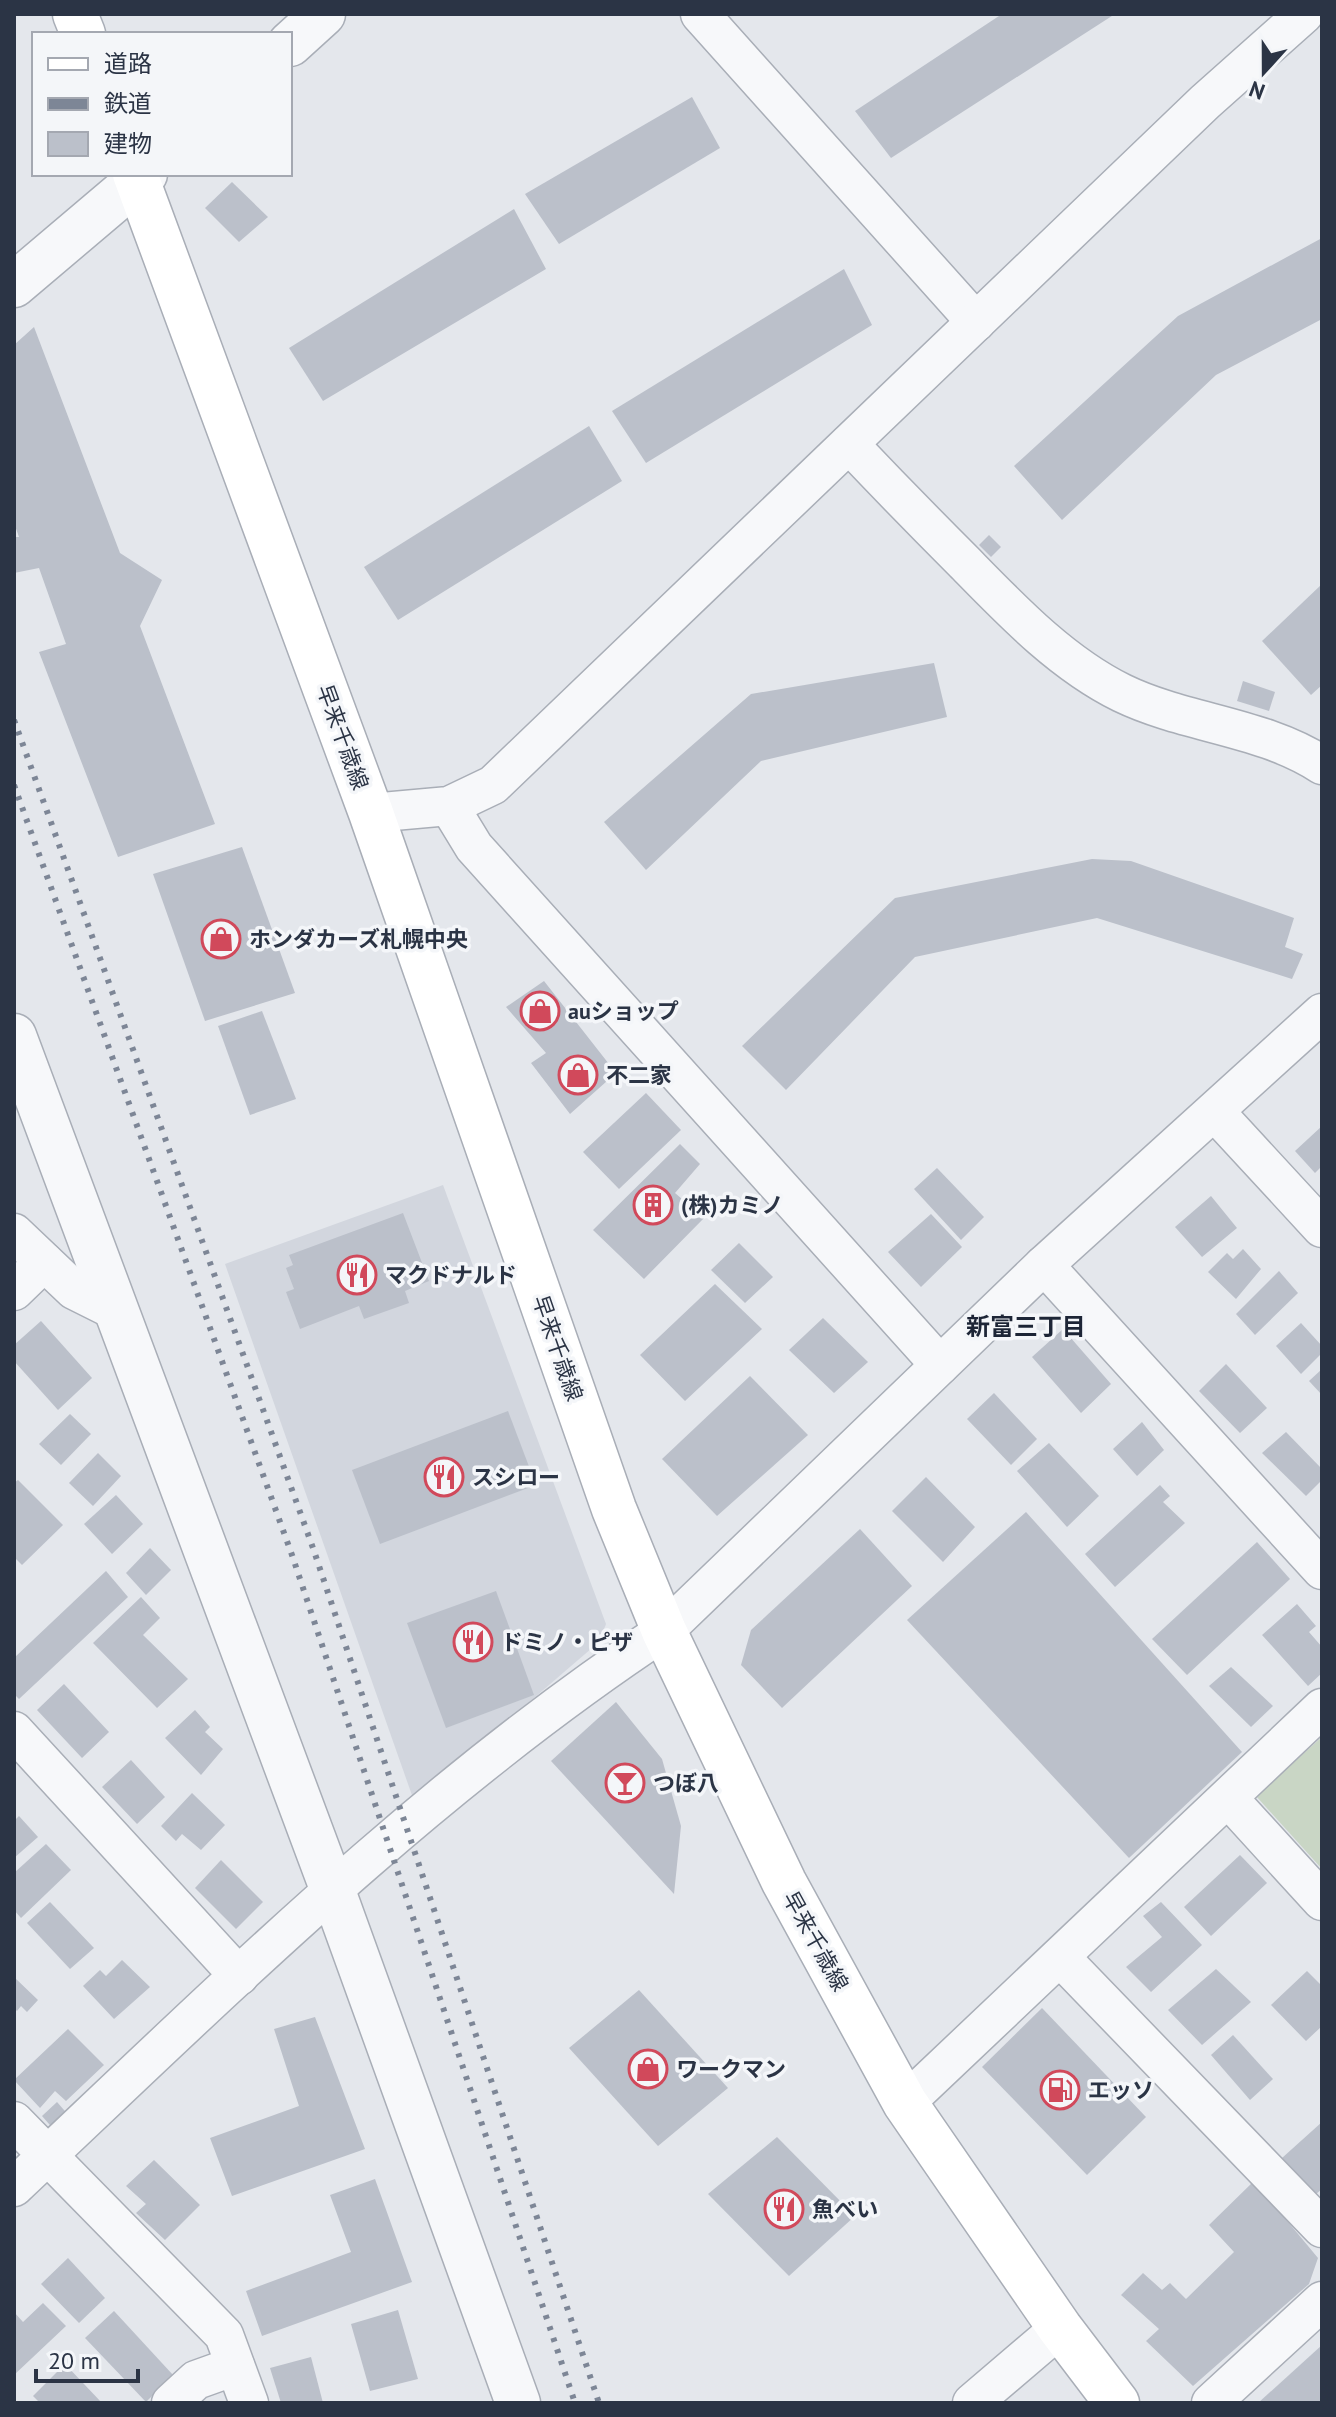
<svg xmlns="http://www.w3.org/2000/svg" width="1336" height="2417" font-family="'PT Sans','Noto Sans JP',sans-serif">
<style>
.built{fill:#d2d6de}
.green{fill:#c9d6c5}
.building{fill:#bbc0ca}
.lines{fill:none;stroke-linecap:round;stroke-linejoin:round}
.minor-casing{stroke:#a9aeb7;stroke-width:41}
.tertiary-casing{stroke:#a9aeb7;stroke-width:47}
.secondary-casing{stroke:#a9aeb7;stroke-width:47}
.minor{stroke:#f7f8fa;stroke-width:38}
.tertiary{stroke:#f7f8fa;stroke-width:44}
.secondary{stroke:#fff;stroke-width:44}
.rail{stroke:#7d8696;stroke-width:6;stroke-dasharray:4 8;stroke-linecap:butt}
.labels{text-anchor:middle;stroke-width:7;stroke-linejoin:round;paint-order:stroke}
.street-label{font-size:22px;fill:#2b3445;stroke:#f4f6f9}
.poi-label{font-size:22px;font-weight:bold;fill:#2b3445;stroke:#f4f6f9;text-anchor:start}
.neighbourhood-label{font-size:24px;font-weight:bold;fill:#1d2536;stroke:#f4f6f9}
</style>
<rect width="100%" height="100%" fill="#e4e7ec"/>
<path class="built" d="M443,1185L606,1624L599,1642L414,1801L225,1264Z"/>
<path class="green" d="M1322,1737V1869L1256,1796Z"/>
<g class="building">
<path d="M1002,14H1115L891,158L855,111Z"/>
<path d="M692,97L720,148L559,244L525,194Z"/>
<path d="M232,182L268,217L239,242L205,208Z"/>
<path d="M514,209L546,269L323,401L289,348Z"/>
<path d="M1322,238V319L1216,375L1062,520L1014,466L1178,316Z"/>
<path d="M844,269L872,325L646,463L612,411Z"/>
<path d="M34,327L120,553L162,580L140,626L215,824L118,857L39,652L66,644L39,568L14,573V537H19L14,523V345Z"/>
<path d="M589,426L622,481L398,620L364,567Z"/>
<path d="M989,535L1001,547L991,557L979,545Z"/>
<path d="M1322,584V685L1311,695L1262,641Z"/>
<path d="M934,663L947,717L761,761L646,870L604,822L751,694Z"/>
<path d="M1243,681L1275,692L1269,711L1237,701Z"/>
<path d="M242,847L295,993L205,1021L153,874Z"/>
<path d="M1092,859L1131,861L1294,918L1285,947L1303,954L1292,979L1097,918L915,957L786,1090L742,1046L895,898Z"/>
<path d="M544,981L616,1073L570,1114L531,1063L546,1053L506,1007Z"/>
<path d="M262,1011L296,1099L250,1115L218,1026Z"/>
<path d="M646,1093L681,1130L619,1189L583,1152Z"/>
<path d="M1322,1126V1166L1315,1173L1295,1151Z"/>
<path d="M680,1144L700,1164L675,1193L704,1218L644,1279L593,1230Z"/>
<path d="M937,1168L984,1217L961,1240L914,1189Z"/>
<path d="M1211,1196L1237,1228L1202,1257L1175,1227Z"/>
<path d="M403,1213L429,1281L405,1291L409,1303L364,1319L359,1306L300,1329L286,1292L294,1289L286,1268L293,1265L289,1255Z"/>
<path d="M931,1214L962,1247L921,1287L888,1252Z"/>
<path d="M739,1243L773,1277L745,1303L711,1270Z"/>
<path d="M1243,1249L1261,1269L1236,1299L1208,1272L1227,1253L1233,1259Z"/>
<path d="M1279,1271L1298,1293L1255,1335L1236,1314Z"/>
<path d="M715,1284L762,1329L685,1401L640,1355Z"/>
<path d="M823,1318L868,1362L834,1393L789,1350Z"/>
<path d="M41,1321L92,1378L58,1410L14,1361V1345Z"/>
<path d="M1301,1323L1322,1346V1353L1301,1374L1276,1346Z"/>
<path d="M1063,1329L1111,1384L1081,1413L1032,1357Z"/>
<path d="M1226,1364L1267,1408L1240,1433L1199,1391Z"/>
<path d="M1322,1369V1395L1309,1381Z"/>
<path d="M750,1376L808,1435L717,1516L662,1459Z"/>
<path d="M994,1393L1037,1439L1011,1465L967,1419Z"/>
<path d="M508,1411L536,1485L380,1544L352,1470Z"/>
<path d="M70,1414L91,1434L61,1465L39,1444Z"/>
<path d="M1142,1422L1164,1450L1137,1476L1113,1449Z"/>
<path d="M1286,1432L1322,1469V1480L1306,1496L1262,1453Z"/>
<path d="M1049,1443L1099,1496L1067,1527L1017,1471Z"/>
<path d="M98,1453L121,1476L93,1506L69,1483Z"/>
<path d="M926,1477L975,1527L943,1562L892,1511Z"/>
<path d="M18,1480L63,1525L22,1565L14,1557V1483Z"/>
<path d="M1160,1485L1170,1496L1163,1502L1185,1523L1115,1587L1085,1554Z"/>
<path d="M116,1495L143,1524L112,1554L84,1524Z"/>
<path d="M1026,1512L1242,1752L1129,1858L907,1620Z"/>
<path d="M860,1529L912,1586L782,1708L741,1665L751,1630Z"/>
<path d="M1257,1542L1290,1579L1187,1675L1152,1639Z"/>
<path d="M150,1548L171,1570L146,1595L126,1573Z"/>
<path d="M106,1571L128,1597L19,1699L14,1694V1658Z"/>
<path d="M496,1591L534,1695L446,1728L407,1623Z"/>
<path d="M141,1597L160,1618L143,1635L188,1679L157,1708L93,1643Z"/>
<path d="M1297,1604L1316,1626L1309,1632L1322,1647V1673L1308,1686L1262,1635Z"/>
<path d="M1231,1667L1273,1706L1251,1727L1209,1686Z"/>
<path d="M64,1684L109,1732L82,1758L37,1710Z"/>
<path d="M616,1702L662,1759L681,1826L674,1894L551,1761Z"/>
<path d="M195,1710L210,1727L205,1732L223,1749L201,1775L165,1738Z"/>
<path d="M131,1760L165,1797L137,1824L102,1787Z"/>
<path d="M192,1793L225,1825L201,1850L182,1834L176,1841L161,1826Z"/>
<path d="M19,1816L38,1837L14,1858V1821Z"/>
<path d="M46,1844L71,1870L21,1918L14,1910V1873Z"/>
<path d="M1240,1855L1267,1883L1211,1936L1184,1907Z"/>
<path d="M221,1860L263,1902L236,1929L195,1888Z"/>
<path d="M50,1902L94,1948L70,1969L27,1923Z"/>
<path d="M1161,1902L1202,1945L1151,1992L1126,1967L1162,1937L1143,1916Z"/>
<path d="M122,1960L150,1987L114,2019L83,1986L100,1970L106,1976Z"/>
<path d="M1216,1969L1251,2002L1202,2045L1168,2010Z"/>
<path d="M1307,1971L1322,1986V2026L1306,2041L1271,2005Z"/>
<path d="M14,1977L38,2000L27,2012L21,2006L17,2011L14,2008Z"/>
<path d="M639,1990L728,2088L658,2146L569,2048Z"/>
<path d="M1042,2008L1146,2117L1087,2175L982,2067Z"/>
<path d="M315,2017L365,2149L232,2196L210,2138L299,2106L274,2029Z"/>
<path d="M68,2029L104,2065L66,2101L55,2091L40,2108L14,2080Z"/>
<path d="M1233,2035L1273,2079L1250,2100L1211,2055Z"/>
<path d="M57,2102L71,2118L56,2132L42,2116Z"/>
<path d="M1322,2122V2189L1316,2194L1282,2158Z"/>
<path d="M777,2137L855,2216L789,2276L708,2194Z"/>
<path d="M154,2160L200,2205L165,2240L136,2213L146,2204L126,2186Z"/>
<path d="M375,2179L412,2282L262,2336L246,2291L351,2252L330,2195Z"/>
<path d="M1254,2181L1318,2258L1309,2284L1193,2386L1146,2341L1159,2329L1121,2295L1143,2273L1162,2290L1170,2283L1186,2299L1234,2252L1209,2225Z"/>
<path d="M68,2258L105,2298L79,2323L41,2284Z"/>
<path d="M43,2303L66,2326L14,2375V2312L23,2322Z"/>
<path d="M398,2310L418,2379L370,2391L351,2324Z"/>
<path d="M114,2311L173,2375L146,2402L85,2338Z"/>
<path d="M1322,2345V2403H1258Z"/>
<path d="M311,2357L323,2403H281L270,2368Z"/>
<path d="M65,2364L102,2403H40L33,2396Z"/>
</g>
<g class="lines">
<g class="minor-casing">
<g id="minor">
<path d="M700,14L976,322"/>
<path d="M849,444C887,484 925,523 964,562C1011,610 1061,663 1122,693C1186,724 1262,726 1322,765"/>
<path d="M449,806L474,847L940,1365"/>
<path d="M371,813L449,806L493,785L1205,102L1304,14"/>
<path d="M1215,1112L1322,1228"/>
<path d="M14,1233L74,1290L116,1311"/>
<path d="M1044,1265L1322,1570"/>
<path d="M14,1291L44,1262"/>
<path d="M14,1731L239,1976"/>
<path d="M1228,1798L1322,1901"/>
<path d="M1060,1957L1322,2228"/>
<path d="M905,2103L1322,1708"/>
<path d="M14,2121L224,2335L249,2403"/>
<path d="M14,2187C221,1992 426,1788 664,1631L1044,1265L1322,1013"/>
<path d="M171,2403L196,2380L235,2366"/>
<path d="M972,2403L1060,2328"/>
<path d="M1211,2403L1322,2301"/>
</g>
</g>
<g class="tertiary-casing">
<g id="tertiary">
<path d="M290,44L323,14"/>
<path d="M14,285L145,174"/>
<path d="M14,1036L333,1891L518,2403"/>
</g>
</g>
<g class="secondary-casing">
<g id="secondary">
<path d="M75,14L83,34"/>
<path d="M135,174L371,813L614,1509L664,1631L784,1882L905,2103L1060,2328L1117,2403"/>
</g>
</g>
<use href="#minor" class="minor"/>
<use href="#tertiary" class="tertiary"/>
<use href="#secondary" class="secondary"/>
<g class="rail">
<path d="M14,720L313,1548L599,2403"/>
<path d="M14,785L292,1555L575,2403"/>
</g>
</g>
<defs>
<g id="shop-ring" transform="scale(2)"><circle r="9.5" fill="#f4f6f9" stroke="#d1495b" stroke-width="1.5"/><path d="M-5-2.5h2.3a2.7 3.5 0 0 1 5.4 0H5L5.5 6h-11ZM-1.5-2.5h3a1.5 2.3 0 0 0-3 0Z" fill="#d1495b"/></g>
<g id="building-ring" transform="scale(2)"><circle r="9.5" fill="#f4f6f9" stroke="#d1495b" stroke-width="1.5"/><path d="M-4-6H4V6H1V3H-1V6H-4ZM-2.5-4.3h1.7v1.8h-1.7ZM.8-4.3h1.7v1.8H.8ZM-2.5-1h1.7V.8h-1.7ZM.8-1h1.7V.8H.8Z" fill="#d1495b"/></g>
<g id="restaurant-ring" transform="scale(2)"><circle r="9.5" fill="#f4f6f9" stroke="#d1495b" stroke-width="1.5"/><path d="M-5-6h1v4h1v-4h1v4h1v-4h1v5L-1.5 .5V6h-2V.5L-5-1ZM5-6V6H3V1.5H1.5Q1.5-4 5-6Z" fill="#d1495b"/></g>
<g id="bar-ring" transform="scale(2)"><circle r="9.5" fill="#f4f6f9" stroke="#d1495b" stroke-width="1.5"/><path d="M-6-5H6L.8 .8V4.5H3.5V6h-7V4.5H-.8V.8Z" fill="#d1495b"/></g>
<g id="fuel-ring" transform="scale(2)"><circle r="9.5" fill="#f4f6f9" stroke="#d1495b" stroke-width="1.5"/><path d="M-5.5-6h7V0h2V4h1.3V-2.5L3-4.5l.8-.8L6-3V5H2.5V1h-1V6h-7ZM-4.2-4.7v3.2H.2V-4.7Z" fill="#d1495b"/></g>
</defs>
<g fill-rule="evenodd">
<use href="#shop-ring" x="221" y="939"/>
<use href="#shop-ring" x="540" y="1011"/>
<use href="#shop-ring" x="578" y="1075"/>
<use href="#building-ring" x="653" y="1205"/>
<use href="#restaurant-ring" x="357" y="1275"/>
<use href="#restaurant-ring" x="444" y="1477"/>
<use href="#restaurant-ring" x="473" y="1642"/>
<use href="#bar-ring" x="625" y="1783"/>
<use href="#shop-ring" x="648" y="2069"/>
<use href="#fuel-ring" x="1060" y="2090"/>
<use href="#restaurant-ring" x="784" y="2209"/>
</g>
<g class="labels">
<g class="street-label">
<text transform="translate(343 737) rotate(70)" y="8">早来千歳線</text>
<text transform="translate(558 1348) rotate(71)" y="8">早来千歳線</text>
<text transform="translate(816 1941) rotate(61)" y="8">早来千歳線</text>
</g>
<g class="poi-label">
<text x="249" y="947">ホンダカーズ札幌中央</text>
<text x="568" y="1019">auショップ</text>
<text x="606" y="1083">不二家</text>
<text x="681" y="1213">(株)カミノ</text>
<text x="385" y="1283">マクドナルド</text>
<text x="472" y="1485">スシロー</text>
<text x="501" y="1650">ドミノ・ピザ</text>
<text x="653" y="1791">つぼ八</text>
<text x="676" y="2077">ワークマン</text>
<text x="1088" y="2098">エッソ</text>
<text x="812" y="2217">魚べい</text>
</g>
<g class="neighbourhood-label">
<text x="1026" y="1335">新富三丁目</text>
</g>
</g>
<rect width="1336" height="2417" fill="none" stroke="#2b3445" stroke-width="32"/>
<rect x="32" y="32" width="260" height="144" fill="#f4f6f9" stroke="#a4a8b1" stroke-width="2"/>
<rect x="48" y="58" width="40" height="12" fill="#ffffff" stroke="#a4a8b1" stroke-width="2"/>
<text x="104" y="72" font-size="24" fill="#2b3445">道路</text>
<rect x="48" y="98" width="40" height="12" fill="#7d8696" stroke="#a4a8b1" stroke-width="2"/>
<text x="104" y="112" font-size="24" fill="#2b3445">鉄道</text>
<rect x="48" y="132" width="40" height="24" fill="#bbc0ca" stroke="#a4a8b1" stroke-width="2"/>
<text x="104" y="152" font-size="24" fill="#2b3445">建物</text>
<g transform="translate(1264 72) rotate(201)" stroke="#f4f6f9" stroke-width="6" paint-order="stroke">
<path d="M0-6L14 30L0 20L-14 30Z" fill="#2b3445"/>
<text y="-12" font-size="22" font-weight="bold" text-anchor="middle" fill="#2b3445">N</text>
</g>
<path d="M36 2369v12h102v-12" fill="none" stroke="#2b3445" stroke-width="4"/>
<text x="48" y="2369" font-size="24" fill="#2b3445" stroke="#f4f6f9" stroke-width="6" paint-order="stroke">20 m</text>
</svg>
